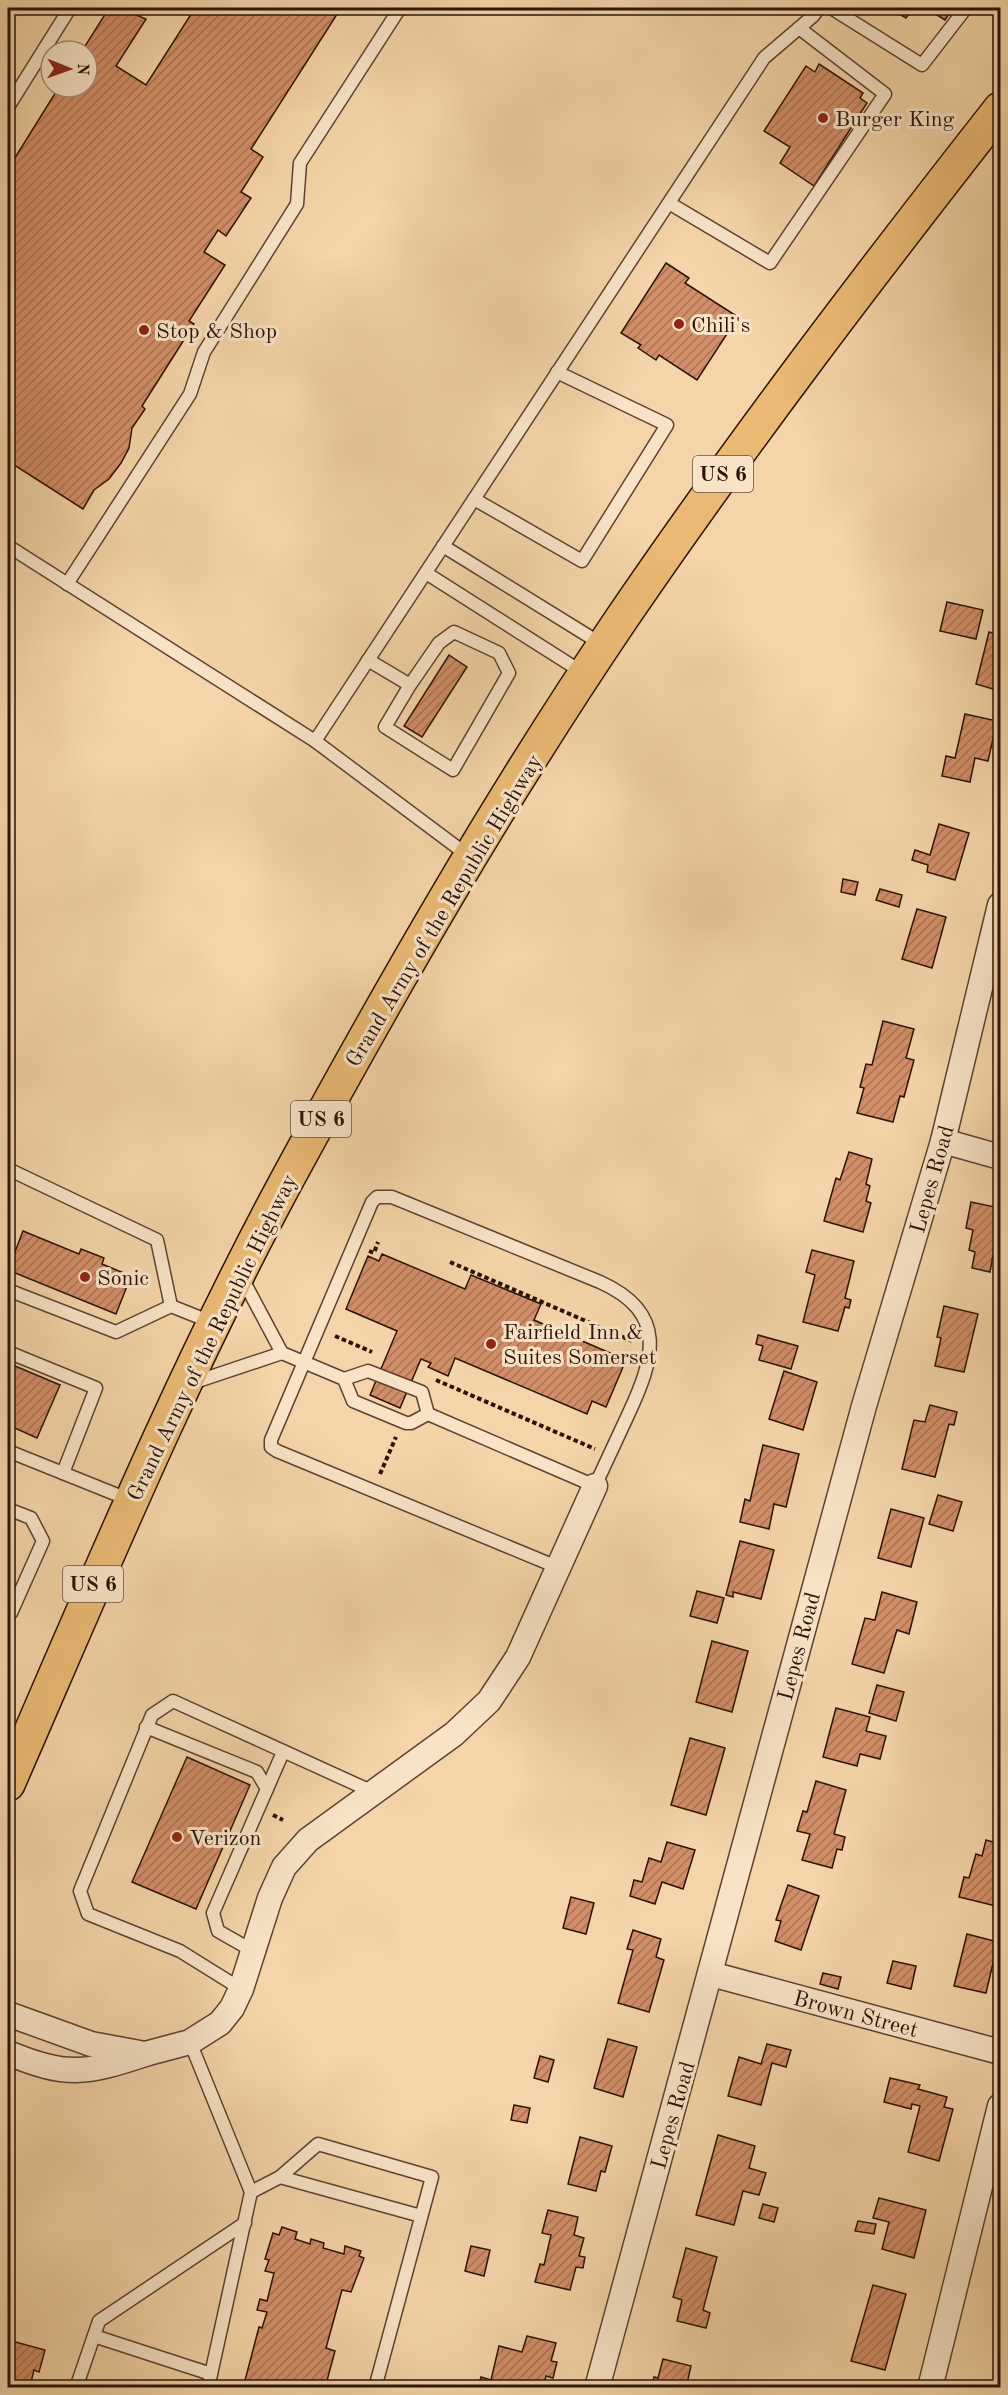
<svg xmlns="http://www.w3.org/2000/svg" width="1008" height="2395" font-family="'Old Standard TT',serif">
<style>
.building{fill:url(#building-hatch);stroke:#2b1208;stroke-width:1.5}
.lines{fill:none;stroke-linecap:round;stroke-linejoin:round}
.lane-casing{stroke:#5d4230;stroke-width:15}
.street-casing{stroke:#5d4230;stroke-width:27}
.primary-casing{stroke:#2b1208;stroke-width:36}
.path{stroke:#2b1208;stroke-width:4;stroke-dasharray:4.5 3;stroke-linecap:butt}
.lane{stroke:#f8e3c6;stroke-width:12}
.street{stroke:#f8e3c6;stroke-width:24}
.primary{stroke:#eaba74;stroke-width:33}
.poi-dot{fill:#8f2418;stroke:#f8e3c6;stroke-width:2}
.labels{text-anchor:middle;stroke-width:6;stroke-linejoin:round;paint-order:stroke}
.shield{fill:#f8e3c6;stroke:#685141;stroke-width:1.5}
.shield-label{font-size:21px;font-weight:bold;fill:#2b1208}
.poi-label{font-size:22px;fill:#2b1208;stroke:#f8e3c6;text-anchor:start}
.street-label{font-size:22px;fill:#2b1208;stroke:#f8e3c6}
</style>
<defs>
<pattern id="building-hatch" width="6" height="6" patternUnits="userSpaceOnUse" patternTransform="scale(1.5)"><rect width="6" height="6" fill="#d28e68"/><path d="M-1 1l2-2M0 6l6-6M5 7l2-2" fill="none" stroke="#ab7354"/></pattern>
</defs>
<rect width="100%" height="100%" fill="#f4d4a8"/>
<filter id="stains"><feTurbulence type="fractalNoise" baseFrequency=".00333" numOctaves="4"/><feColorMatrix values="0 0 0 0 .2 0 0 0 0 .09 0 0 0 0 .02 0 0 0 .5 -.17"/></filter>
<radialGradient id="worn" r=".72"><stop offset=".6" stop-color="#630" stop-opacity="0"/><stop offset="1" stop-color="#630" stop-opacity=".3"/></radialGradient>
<g class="building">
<path d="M109,8H120L146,19L116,66L146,85L195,8H341L251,149L263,157L241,192L251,198L226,236L218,230L204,252L225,265L189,321L194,324L142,406L145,409L132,428L129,448L121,463L109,479L94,490L83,509L8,461V169L59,87H87V51H82Z"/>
<path d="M889,8H913L906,18Z"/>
<path d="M926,8H953L945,20Z"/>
<path d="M819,64L863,93L860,98L867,103L814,186L780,163L790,147L764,131L806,66L815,72Z"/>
<path d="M666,263L689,278L685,283L738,317L697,380L659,355L656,360L638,348L641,345L621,333Z"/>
<path d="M947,602L983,610L976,639L940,631Z"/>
<path d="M989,632L1000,635V691L976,684Z"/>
<path d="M449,655L467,667L422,737L404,726Z"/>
<path d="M965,714L997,721L988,761L975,758L970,782L942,776L946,756L955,758Z"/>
<path d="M939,824L969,833L955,880L927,872L928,865L912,860L915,850L930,855Z"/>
<path d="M843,879L858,882L855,895L841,892Z"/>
<path d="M880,889L902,895L899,907L876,900Z"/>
<path d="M917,909L946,917L932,968L902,959Z"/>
<path d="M883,1021L914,1029L906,1058L914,1060L904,1097L900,1096L893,1122L857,1113L864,1088L860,1087L866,1064L872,1065Z"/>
<path d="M849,1152L872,1159L866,1184L870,1186L866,1201L871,1203L863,1232L824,1221L836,1178L840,1180Z"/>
<path d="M971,1202L1000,1208V1256L993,1255L990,1272L972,1268L975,1252L969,1250L973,1230L966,1228Z"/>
<path d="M23,1231L79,1254L81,1249L104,1258L102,1264L131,1276L116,1314L8,1270Z"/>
<path d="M812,1250L854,1261L845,1298L851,1300L849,1308L845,1307L838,1331L803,1322L815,1275L806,1272Z"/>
<path d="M382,1254L465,1289L471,1275L541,1304L534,1320L626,1360L606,1407L592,1401L587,1414L455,1358L448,1376L428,1367L431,1363L421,1359L400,1408L370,1395L397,1331L346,1309L368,1256L379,1261Z"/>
<path d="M944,1306L978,1314L964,1372L935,1366L941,1338L937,1337Z"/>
<path d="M758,1335L798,1346L791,1369L759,1360L763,1346L756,1344Z"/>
<path d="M8,1363L60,1385L37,1438L8,1425Z"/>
<path d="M784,1371L817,1382L803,1430L769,1419Z"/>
<path d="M930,1405L957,1412L954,1425L949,1424L935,1477L902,1469L914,1420L925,1422Z"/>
<path d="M763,1445L799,1454L786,1507L774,1504L769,1529L740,1522L745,1499L750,1501Z"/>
<path d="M938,1495L962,1502L953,1531L929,1524Z"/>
<path d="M891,1509L924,1518L911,1567L878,1558Z"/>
<path d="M740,1541L774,1550L761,1599L733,1592V1597L726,1595Z"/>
<path d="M697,1591L724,1598L717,1623L690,1616Z"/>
<path d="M882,1592L917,1602L909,1634L897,1630L884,1673L852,1664L865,1618L875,1620Z"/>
<path d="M712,1641L748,1651L732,1712L696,1702Z"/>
<path d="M877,1685L904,1692L896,1721L869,1713Z"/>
<path d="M836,1708L870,1717L866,1731L886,1736L880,1759L860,1754L857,1766L823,1757Z"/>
<path d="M690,1738L725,1748L706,1815L671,1805Z"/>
<path d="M187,1757L250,1785L196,1909L132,1882Z"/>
<path d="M816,1781L846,1790L834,1834L845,1837L842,1850L837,1849L832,1868L802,1860L810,1834L797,1831L803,1811L807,1812Z"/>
<path d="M986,1840L1000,1844V1907L959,1897L964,1877L969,1878L976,1854L982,1856Z"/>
<path d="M667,1842L695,1850L683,1889L662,1882L655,1904L630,1896L634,1880L642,1882L649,1858L661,1862Z"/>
<path d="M788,1885L819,1896L801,1950L775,1941L781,1921L776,1920Z"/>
<path d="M571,1897L594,1903L586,1934L563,1928Z"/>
<path d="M633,1930L661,1939L656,1957L664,1960L649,2012L618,2003L633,1950L627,1949Z"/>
<path d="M967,1934L998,1942L986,1993L954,1986Z"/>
<path d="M893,1961L916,1966L911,1989L887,1983Z"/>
<path d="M823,1973L841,1977L838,1989L820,1984Z"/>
<path d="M608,2039L637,2047L623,2097L594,2088Z"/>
<path d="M767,2044L791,2050L786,2067L772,2063L761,2105L728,2096L739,2057L761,2064Z"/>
<path d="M540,2056L554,2060L548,2082L534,2078Z"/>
<path d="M890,2078L920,2085L918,2089L947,2097L944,2107L953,2109L939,2161L908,2152L920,2106L912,2104L911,2109L884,2102Z"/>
<path d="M514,2105L530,2108L527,2123L511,2120Z"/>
<path d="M718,2135L755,2146L749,2168L766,2173L759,2195L743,2191L734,2225L696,2215Z"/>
<path d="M580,2137L612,2146L605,2172L601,2171L596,2191L568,2184Z"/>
<path d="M879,2198L926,2210L914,2258L882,2249L889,2222L873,2218Z"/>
<path d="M763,2204L778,2208L774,2222L759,2218Z"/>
<path d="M548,2210L578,2217L574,2235L584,2238L579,2256L585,2257L583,2268L576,2267L570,2290L535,2282L540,2264L544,2265L551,2235L542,2233Z"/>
<path d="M858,2221L876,2224L874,2234L855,2231Z"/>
<path d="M282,2227L297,2232L295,2239L310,2244L311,2239L324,2243L323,2248L344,2254L345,2246L361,2251L359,2256L364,2258L351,2292L342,2290L326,2348L335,2351L325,2388H243L259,2327L262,2328L267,2312L257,2310L260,2299L267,2301L274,2273L265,2271L269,2260L265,2259L273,2233L279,2235Z"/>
<path d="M471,2246L490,2250L484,2276L465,2271Z"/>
<path d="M686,2248L717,2257L703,2310L710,2313L706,2328L677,2321L682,2300L673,2297Z"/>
<path d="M873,2285L906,2294L885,2370L851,2361Z"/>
<path d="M527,2336L556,2343L551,2361L557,2362L553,2378L546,2376L543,2388H478L481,2377L491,2380L499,2346L522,2352Z"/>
<path d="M8,2340L45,2350L39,2372L34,2370L30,2386L8,2388Z"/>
<path d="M663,2359L691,2366L686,2388H651L654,2377L658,2378Z"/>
<path d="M1000,2359V2388H993Z"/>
</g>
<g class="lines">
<g class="lane-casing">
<g id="lane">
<path d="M831,8L922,65L966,8"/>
<path d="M8,107L70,8"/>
<path d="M669,203L770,263L885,94L799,28"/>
<path d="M474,499L582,561L667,425L557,372"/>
<path d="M8,546L315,741L764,58L813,16L819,8"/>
<path d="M443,546L603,645"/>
<path d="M426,573L585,674"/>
<path d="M67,584L190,394L204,352L297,204L300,163L400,8"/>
<path d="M368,660L410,685L385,727L453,770L509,673L499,653L454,632L439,643L410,685"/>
<path d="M315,741L470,857"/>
<path d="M8,1169L157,1240L171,1306"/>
<path d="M241,1276L282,1353L344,1379L368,1371L422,1392L428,1414L411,1423H406L353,1401L344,1379"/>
<path d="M8,1290L116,1332L171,1306L211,1322"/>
<path d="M8,1352L96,1388L63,1473"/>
<path d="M192,1383L282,1353"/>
<path d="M428,1414L595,1486C606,1462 617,1439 628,1415C654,1359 669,1313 600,1282L392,1197H377L372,1202L271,1440V1447L277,1451L557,1567"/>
<path d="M8,1451L130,1500"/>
<path d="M8,1509L31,1518L43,1541L11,1613L8,1612"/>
<path d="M146,1727L257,1772L267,1789"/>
<path d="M253,1951L218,1931L213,1913L283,1752"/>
<path d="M241,1989L180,1951L88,1914L80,1891L152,1715L173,1701L373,1792"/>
<path d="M190,2042L251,2192L208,2388"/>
<path d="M280,2177L421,2216"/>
<path d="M251,2192L280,2177L318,2144L432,2177L375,2388"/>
<path d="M94,2336L211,2374"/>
<path d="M76,2388L99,2321L245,2223"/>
</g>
</g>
<g class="street-casing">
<g id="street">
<path d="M943,1141L1000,1157"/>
<path d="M711,1974L1000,2052"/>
<path d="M8,2014L91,2044L145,2054C85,2074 67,2077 8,2053"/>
<path d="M145,2054L190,2042L220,2023L232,2008L241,1989L270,1898L284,1867L308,1840L454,1734L489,1701L518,1657L595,1486"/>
<path d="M597,2388L864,1406L943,1141L1000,905"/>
<path d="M930,2388L1000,2106"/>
</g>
</g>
<g class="primary-casing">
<path id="primary" d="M8,1784C97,1580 182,1374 288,1178C391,988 499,800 620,621C740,445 869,276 1000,109"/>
</g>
<g class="path">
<path d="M369,1251L374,1253L378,1242"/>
<path d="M450,1262L632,1341"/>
<path d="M335,1336L372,1352"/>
<path d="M436,1380L595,1449"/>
<path d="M380,1474L396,1437"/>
<path d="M273,1815L283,1820"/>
</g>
<use href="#lane" class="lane"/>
<use href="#street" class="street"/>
<use href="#primary" class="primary"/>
</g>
<g class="poi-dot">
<circle cx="823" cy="118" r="6"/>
<circle cx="679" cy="324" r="6"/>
<circle cx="144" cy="330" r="6"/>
<circle cx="85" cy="1277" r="6"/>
<circle cx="491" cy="1344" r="6"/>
<circle cx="177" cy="1837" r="6"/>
</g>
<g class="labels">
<g class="shield">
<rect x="693" y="456" width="60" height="36" rx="4.5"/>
<rect x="291" y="1101" width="60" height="36" rx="4.5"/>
<rect x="63" y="1566" width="60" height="36" rx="4.5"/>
</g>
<g class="shield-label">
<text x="723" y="481">US 6</text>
<text x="321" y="1126">US 6</text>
<text x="93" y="1591">US 6</text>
</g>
<g class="poi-label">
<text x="835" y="126">Burger King</text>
<text x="691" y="332">Chili's</text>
<text x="156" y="338">Stop &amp; Shop</text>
<text x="97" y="1285">Sonic</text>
<text x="503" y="1339">Fairfield Inn &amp;<tspan x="503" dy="25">Suites Somerset</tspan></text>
<text x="189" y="1845">Verizon</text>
</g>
<g class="street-label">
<text transform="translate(443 910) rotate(-59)" y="8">Grand Army of the Republic Highway</text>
<text transform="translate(931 1179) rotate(-74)" y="8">Lepes Road</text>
<text transform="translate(211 1337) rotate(-64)" y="8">Grand Army of the Republic Highway</text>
<text transform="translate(798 1646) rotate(-75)" y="8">Lepes Road</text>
<text transform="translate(856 2013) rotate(15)" y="8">Brown Street</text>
<text transform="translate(672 2115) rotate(-74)" y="8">Lepes Road</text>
</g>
</g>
<rect width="1008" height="2395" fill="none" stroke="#f4d4a8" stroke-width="30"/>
<rect x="9" y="9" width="990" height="2377" fill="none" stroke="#2b1208" stroke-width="3"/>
<rect x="15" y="15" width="978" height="2365" fill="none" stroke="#2b1208" stroke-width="1.5"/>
<g transform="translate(69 69) rotate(91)"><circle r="28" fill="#f8e3c6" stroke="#a68f7a" stroke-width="1.5"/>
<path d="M0-4.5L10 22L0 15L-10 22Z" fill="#8f2418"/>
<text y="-9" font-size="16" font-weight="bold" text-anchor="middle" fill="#2b1208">N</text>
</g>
<rect width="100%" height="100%" filter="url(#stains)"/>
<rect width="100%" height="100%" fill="url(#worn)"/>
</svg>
